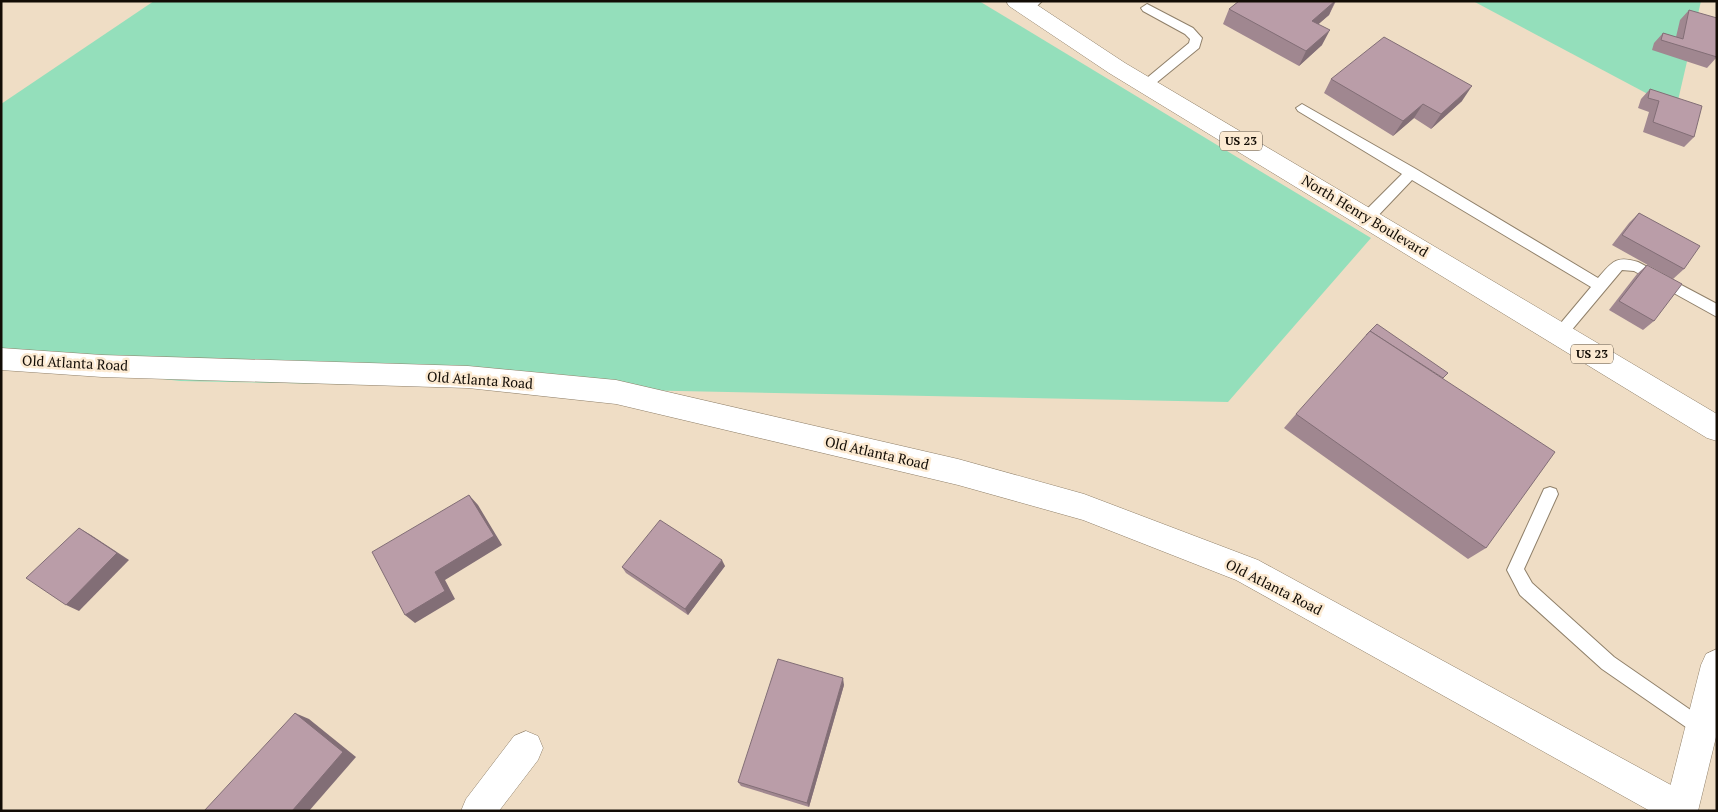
<svg xmlns="http://www.w3.org/2000/svg" width="1718" height="812" font-family="'PT Serif',serif">
<style>
.green{fill:#94dfbb}
.lines{fill:none;stroke-linecap:round;stroke-linejoin:round}
.service-casing{stroke:#90806a;stroke-width:2}
.minor-casing{stroke:#90806a;stroke-width:1}
.tertiary-casing{stroke:#90806a;stroke-width:1}
.trunk-casing{stroke:#90806a;stroke-width:1}
.service{fill:#fff;fill-rule:evenodd}
.minor{fill:#fff;fill-rule:evenodd}
.tertiary{fill:#fff;fill-rule:evenodd}
.trunk{fill:#fff;fill-rule:evenodd}
.wall{fill:#a08790}
.shaded-wall{fill:#826e76}
.building{fill:#ba9da8;stroke:#826e76}
.labels{text-anchor:middle;stroke-width:5;stroke-linejoin:round;paint-order:stroke}
.shield{fill:#fcead2;stroke:#584f42;stroke-width:1}
.shield-label{font-size:12px;font-weight:bold;fill:#120c05}
.street-label{font-size:14px;fill:#120c05;stroke:#fcead2}
</style>
<rect width="100%" height="100%" fill="#efddc5"/>
<g class="green">
<path d="M154,1H979L1371,238L1228,402L180,381L1,360V104Z"/>
<path d="M1473,1H1701L1676,109Z"/>
</g>
<g class="lines">
<g class="service-casing">
<g id="service">
<path d="M1029,1H1042L1031,12H1023L1021,9Z"/>
<path d="M1147,4L1193,28L1202,38L1199,48L1150,88L1146,89L1140,85L1142,82L1189,43L1190,39L1185,34L1143,11L1141,8Z"/>
<path d="M1302,104L1416,169L1598,278C1612,262 1616,255 1638,262L1717,304V317L1634,271L1622,270L1565,338L1560,340L1555,338L1553,334L1555,330L1591,287L1412,180L1372,222H1362L1360,218L1362,214L1402,174L1298,111L1296,108Z"/>
<path d="M1550,487L1556,489L1558,494L1524,569L1532,583L1614,657L1708,722L1711,728L1708,734L1702,737L1696,734L1602,669L1520,595L1507,570L1544,489Z"/>
</g>
</g>
<g class="minor-casing">
<g id="minor">
<path d="M1,348L102,355L468,366L616,380L958,459L1084,494L1258,560L1693,797L1698,809L1697,811H1650L1236,580L1083,520L958,485L616,404L468,388L102,377L1,370Z"/>
<path d="M526,731L538,736L543,748L538,760L499,811H461L466,799L514,736Z"/>
</g>
</g>
<g class="tertiary-casing">
<path id="tertiary" d="M1717,649V733L1698,811H1664L1701,665L1706,654Z"/>
</g>
<g class="trunk-casing">
<path id="trunk" d="M1006,1H1031L1125,63L1717,414V441L1707,438L1109,73L1009,6Z"/>
</g>
<use href="#service" class="service"/>
<use href="#minor" class="minor"/>
<use href="#tertiary" class="tertiary"/>
<use href="#trunk" class="trunk"/>
</g>
<g class="wall">
<path d="M1236,1H1336L1329,15L1318,24L1322,45L1299,66L1223,24L1229,9L1238,2Z"/>
<path d="M1689,10L1717,57L1707,68L1652,50L1654,43L1663,33L1676,37L1680,20Z"/>
<path d="M1331,79L1462,101L1431,129L1414,118L1393,136L1324,93Z"/>
<path d="M1650,89L1694,137L1684,147L1643,132L1649,112L1638,108L1641,99Z"/>
<path d="M1639,213L1684,269L1673,279L1612,245L1629,223Z"/>
<path d="M1647,265L1654,321L1643,330L1609,310L1637,274Z"/>
<path d="M1443,378L1486,548L1468,559L1284,428L1296,414Z"/>
<path d="M725,566L688,615L626,573L622,567Z"/>
<path d="M844,685L809,807L741,786L738,782Z"/>
</g>
<g class="shaded-wall">
<path d="M1335,1L1329,15L1305,36L1312,21Z"/>
<path d="M1330,30L1322,45L1299,66L1306,51Z"/>
<path d="M1472,86L1462,101L1431,129L1441,114Z"/>
<path d="M1423,104L1414,118L1393,136L1403,121Z"/>
<path d="M469,495L478,505L502,545L445,580L455,599L415,623L405,615L435,572Z"/>
<path d="M79,528L91,535L129,560L79,611L66,605Z"/>
<path d="M722,560L725,566L688,615L685,609Z"/>
<path d="M843,678L844,685L809,807L807,803Z"/>
<path d="M295,713L309,719L356,757L309,811H292Z"/>
</g>
<g class="building">
<path d="M1239,1H1335L1312,21L1330,30L1306,51L1229,9Z"/>
<path d="M1689,10L1717,18V57L1661,40L1663,33L1683,39Z"/>
<path d="M1384,37L1472,86L1441,114L1423,104L1403,121L1331,79Z"/>
<path d="M1650,89L1702,106L1694,137L1653,122L1659,101L1648,98Z"/>
<path d="M1639,213L1700,246L1684,269L1622,235Z"/>
<path d="M1647,265L1682,284L1654,321L1619,301Z"/>
<path d="M1377,324L1448,373L1443,378L1370,331L1366,335Z"/>
<path d="M1370,331L1555,452L1486,548L1296,414Z"/>
<path d="M469,495L494,536L435,572L445,591L405,615L372,552Z"/>
<path d="M660,520L722,560L685,609L622,567Z"/>
<path d="M79,528L117,553L66,605L26,578Z"/>
<path d="M778,659L843,678L807,803L738,782Z"/>
<path d="M295,713L343,752L292,811H204Z"/>
</g>
<g class="labels">
<g class="shield">
<rect x="1220" y="131.5" width="42" height="19" rx="4"/>
<rect x="1571" y="344.5" width="42" height="19" rx="4"/>
</g>
<g class="shield-label">
<text x="1241" y="145">US 23</text>
<text x="1592" y="358">US 23</text>
</g>
<g class="street-label">
<text transform="translate(1365 216) rotate(31)" y="5">North Henry Boulevard</text>
<text transform="translate(75 363) rotate(3)" y="5">Old Atlanta Road</text>
<text transform="translate(480 380) rotate(4)" y="5">Old Atlanta Road</text>
<text transform="translate(877 453) rotate(13)" y="5">Old Atlanta Road</text>
<text transform="translate(1274 587) rotate(27)" y="5">Old Atlanta Road</text>
</g>
</g>
<rect width="1718" height="812" fill="none" stroke="#120c05" stroke-width="5"/>
</svg>
